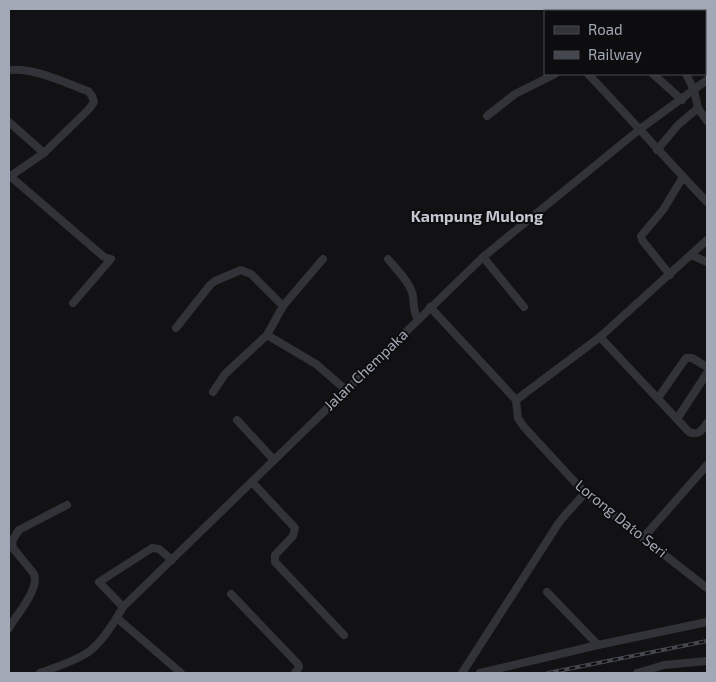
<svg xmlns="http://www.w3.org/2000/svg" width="716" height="682" font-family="'Exo 2',sans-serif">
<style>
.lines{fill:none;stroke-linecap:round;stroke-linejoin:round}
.minor{stroke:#323339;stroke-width:8}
.rail-casing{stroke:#45474e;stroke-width:4}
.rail{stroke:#0d0d0f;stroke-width:2;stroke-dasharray:5.5;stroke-linecap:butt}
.labels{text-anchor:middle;stroke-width:4;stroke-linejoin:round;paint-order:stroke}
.street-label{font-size:15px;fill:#a2a8b5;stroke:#0d0d0f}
.neighbourhood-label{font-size:16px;font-weight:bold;fill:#c3c7d1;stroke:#0d0d0f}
</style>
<rect width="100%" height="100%" fill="#121214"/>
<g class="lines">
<g class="minor">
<path d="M9,70C36,68 63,82 88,91L92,96L94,102L89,109L44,153L9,177"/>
<path d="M588,74C628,116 667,160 707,202"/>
<path d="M653,74L682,100"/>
<path d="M686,74L694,90L698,108L707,121"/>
<path d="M487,116L515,94L555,74"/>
<path d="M9,122L44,153"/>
<path d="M657,150L678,125L698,108"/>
<path d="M10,176L104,257L111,259L73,303"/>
<path d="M707,240L600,337L689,432C699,436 702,430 707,423"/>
<path d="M691,255L707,262"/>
<path d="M483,257L524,307"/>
<path d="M388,259C396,269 408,280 412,292C415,302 412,311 418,319"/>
<path d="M670,275L642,240L641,236L663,210L683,177"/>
<path d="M430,307L516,400L518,418L524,427L585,493L707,588"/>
<path d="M176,328L210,285L215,281L241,270L251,274L283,306"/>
<path d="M267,335L316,364L346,390"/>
<path d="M213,392L225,374L267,335L283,306L323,259"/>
<path d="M658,398L686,358H692L707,367"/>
<path d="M516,400L600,337"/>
<path d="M677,419L707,373"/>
<path d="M237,420L274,460"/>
<path d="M252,482L295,528L293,536L275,555V562L344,635"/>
<path d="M643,538L707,465"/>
<path d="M547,592L598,645"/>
<path d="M231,594L298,664L299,667L295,673"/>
<path d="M123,607L99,582L152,548L159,549L172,560"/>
<path d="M117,618L181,673"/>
<path d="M9,628C16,615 40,589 34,574L13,548L12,541L19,530L67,505"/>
<path d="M40,673C56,667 73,662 87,653C102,643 114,623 123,607L483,257L640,129L707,80"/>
<path d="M462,673L558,524L566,514L585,493"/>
<path d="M480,673L598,645L707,622"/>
<path d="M637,673L664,665L707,661"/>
</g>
<g class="rail-casing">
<path id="rail" d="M548,673L707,641"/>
</g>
<use href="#rail" class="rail"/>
</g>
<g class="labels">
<g class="street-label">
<text transform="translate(366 370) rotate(-44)" y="5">Jalan Chempaka</text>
<text transform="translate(621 519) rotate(39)" y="5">Lorong Dato Seri</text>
</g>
<g class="neighbourhood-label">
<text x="477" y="222">Kampung Mulong</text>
</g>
</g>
<rect width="716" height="682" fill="none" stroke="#a2a8b5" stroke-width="20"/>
<rect x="544" y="10" width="162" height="65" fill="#0d0d0f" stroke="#494b51"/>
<rect x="554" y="26" width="25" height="8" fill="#323339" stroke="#494b51"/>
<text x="588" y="35" font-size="15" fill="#a2a8b5">Road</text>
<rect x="554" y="51" width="25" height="8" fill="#45474e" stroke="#494b51"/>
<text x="588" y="60" font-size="15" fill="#a2a8b5">Railway</text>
</svg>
